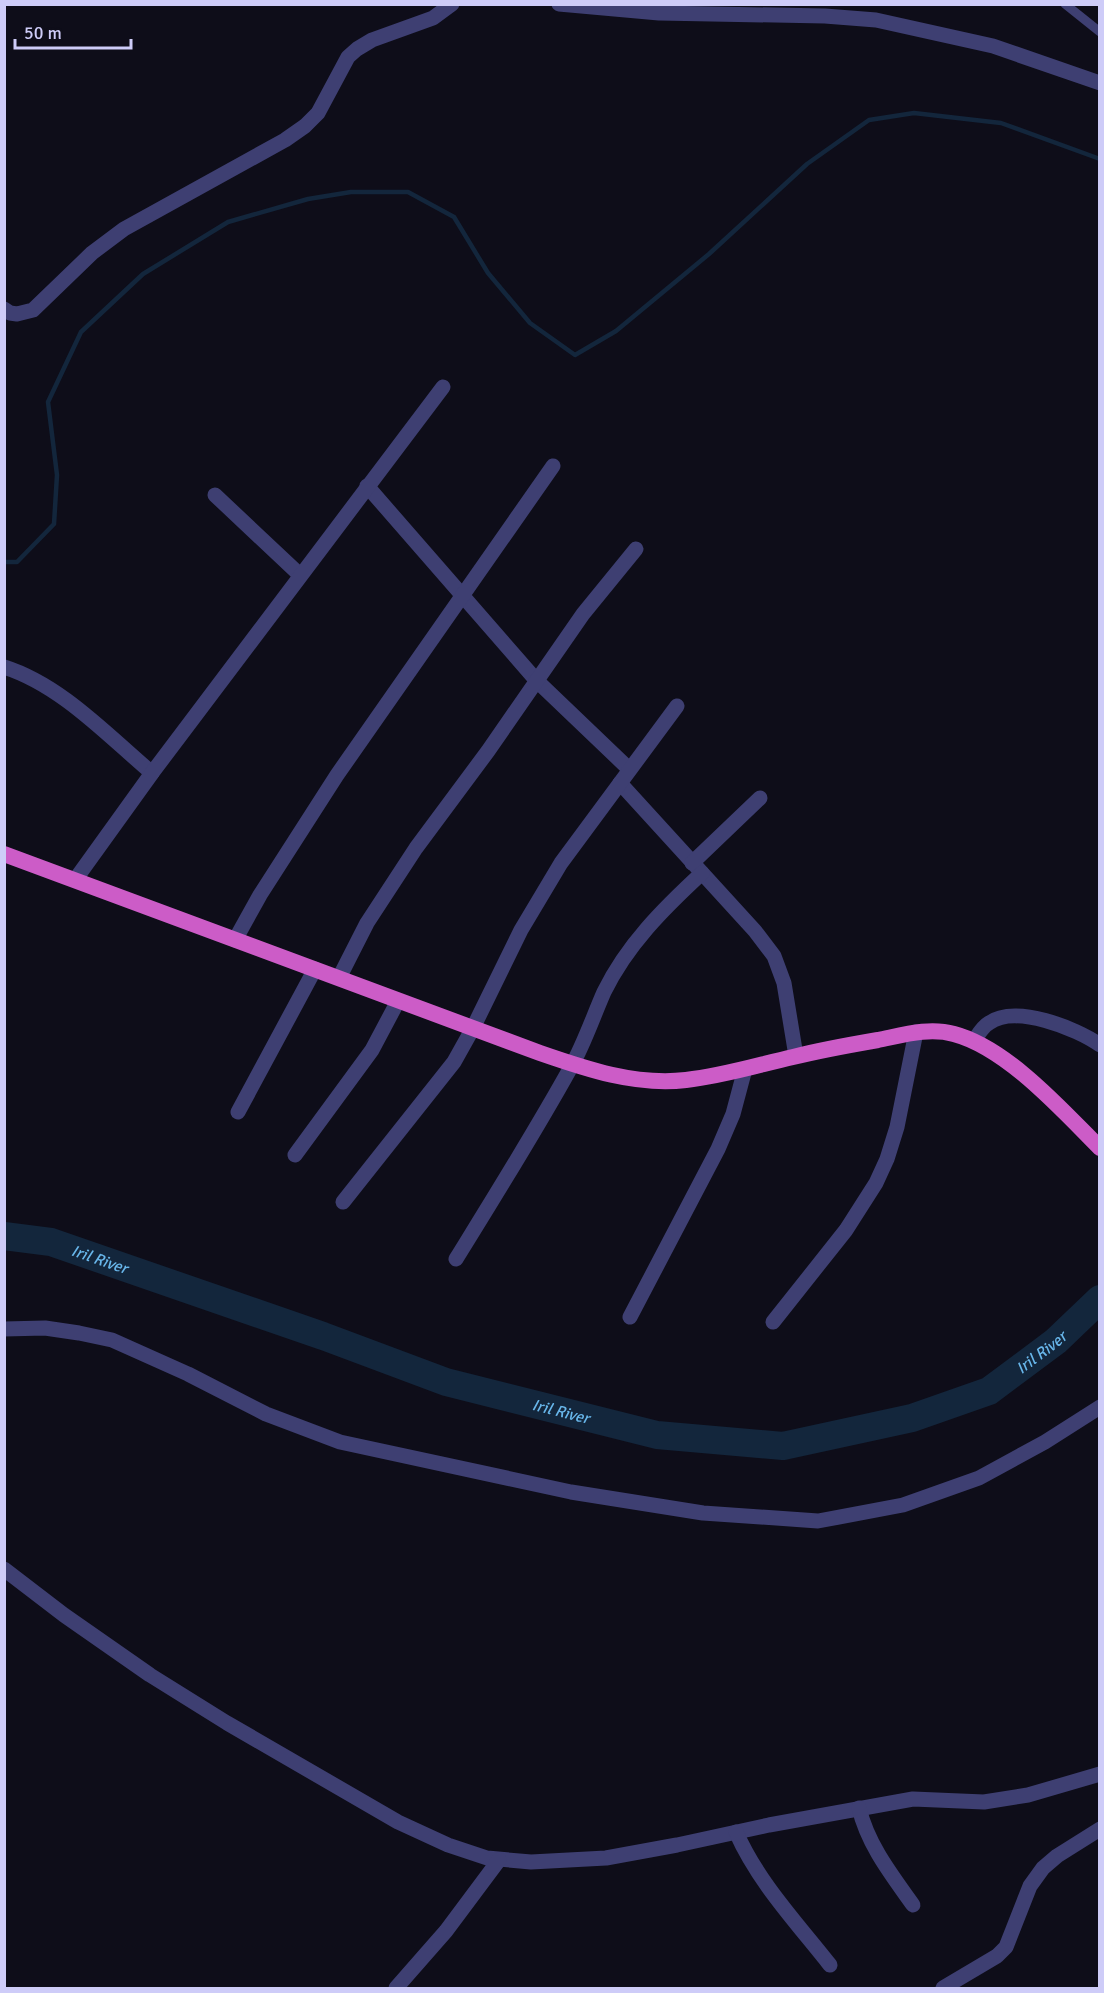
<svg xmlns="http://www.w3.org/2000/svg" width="1104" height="1993" font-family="Signika,sans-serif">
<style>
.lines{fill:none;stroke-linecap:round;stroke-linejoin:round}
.stream{stroke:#13263c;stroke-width:4.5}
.river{stroke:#13263c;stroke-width:28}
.service{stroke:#3e3f72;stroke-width:9}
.minor{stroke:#3e3f72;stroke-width:15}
.tertiary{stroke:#3e3f72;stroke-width:15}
.trunk{stroke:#cc5cc7;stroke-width:16}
.labels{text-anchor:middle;stroke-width:5;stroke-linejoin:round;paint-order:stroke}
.water-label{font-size:16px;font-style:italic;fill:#68b6ea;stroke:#0e0d19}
</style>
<rect width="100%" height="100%" fill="#0e0d19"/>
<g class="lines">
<path class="stream" d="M4,562H17L54,524L57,475L48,402L81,332L143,274L228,222L308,199L351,192H408L454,217L488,273L530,323L575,355L616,331L709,254L807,164L869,120L914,113L1001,123L1100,159"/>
<path class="river" id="s1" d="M4,1236L51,1242L323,1336L446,1382L657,1435L783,1446L912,1418L989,1391L1056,1341L1100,1299"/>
<path class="service" d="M1065,4L1100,32"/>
<g class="minor">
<path d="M559,4L659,13L825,16L876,20L993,46L1100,83"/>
<path d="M4,309L10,313L17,314L33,310L92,253L124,229L285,140L305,126L318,113L348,57L357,49L372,40L433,18L452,4"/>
<path d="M367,486L536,680L629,769"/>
<path d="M215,495L300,575"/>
<path d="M4,667C61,685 107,735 152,773"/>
<path d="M620,783L755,931L774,956L784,983L796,1056"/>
<path d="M692,863L760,798"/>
<path d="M75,880L152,773L443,387"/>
<path d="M235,940L260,895L337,775L553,466"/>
<path d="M339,978L367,923L416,848L488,751L583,614L636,549"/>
<path d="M238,1112L315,969"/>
<path d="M295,1155L372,1050L398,1001"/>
<path d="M343,1202L454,1062L473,1028L521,930L561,863L677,706"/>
<path d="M456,1259C495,1196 535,1132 571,1067C584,1044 593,1017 604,992C627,945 663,909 702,873"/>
<path d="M630,1317L718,1149L733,1114L745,1069"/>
<path d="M773,1322L846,1230L876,1183L887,1159L897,1127L916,1032"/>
<path d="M4,1329L45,1328L79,1333L112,1340L188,1374L266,1414L340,1442L571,1492L703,1513L818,1521L903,1505L979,1478L1045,1442L1100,1407"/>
<path d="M4,1569L64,1615L150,1675L227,1723L398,1822L448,1845L487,1858L531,1862L606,1858L677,1845L769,1825L913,1799L984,1802L1028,1795L1100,1774"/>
<path d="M859,1808C868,1845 891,1874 913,1905"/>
<path d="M736,1832C758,1882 797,1923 830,1965"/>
<path d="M396,1988L446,1931L499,1860"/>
<path d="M943,1988L997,1956L1006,1947L1030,1886L1043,1868L1057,1856L1100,1829"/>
</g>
<path class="tertiary" d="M974,1041C978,1035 982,1027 989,1023C1015,1004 1076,1028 1100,1045"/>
<path class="trunk" d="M4,854L540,1053C586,1069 636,1086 686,1080C723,1076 758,1065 793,1057C821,1050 849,1045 878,1040C903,1035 929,1027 954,1034C1007,1048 1062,1110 1100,1148"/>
</g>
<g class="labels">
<g class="water-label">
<text dy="6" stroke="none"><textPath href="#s1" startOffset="99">Iril River</textPath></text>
<text dy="6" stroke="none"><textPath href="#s1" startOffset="1089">Iril River</textPath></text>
<text dy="6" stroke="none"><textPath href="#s1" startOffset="585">Iril River</textPath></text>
</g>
</g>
<rect width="1104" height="1993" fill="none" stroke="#ceccf8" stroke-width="12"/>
<path d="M15 39v9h116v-9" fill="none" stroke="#ceccf8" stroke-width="3"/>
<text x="24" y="39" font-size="18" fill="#ceccf8" stroke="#0e0d19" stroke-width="4.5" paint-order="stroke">50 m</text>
</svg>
